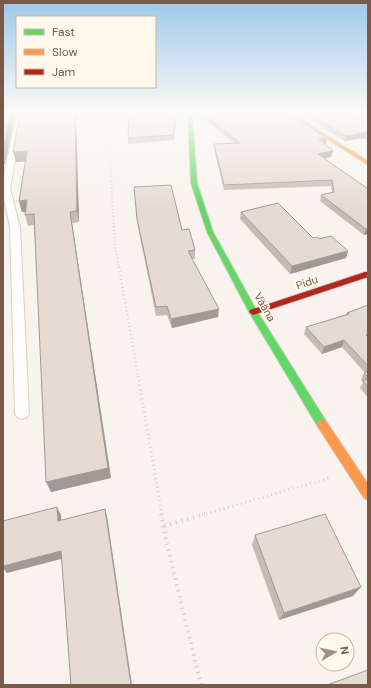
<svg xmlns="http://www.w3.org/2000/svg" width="371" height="688" font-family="'DM Sans',sans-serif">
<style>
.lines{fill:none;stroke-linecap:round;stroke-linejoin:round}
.lane-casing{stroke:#d7d0c9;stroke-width:2}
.fast-casing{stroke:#d8cec7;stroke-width:2}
.slow-casing{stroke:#d8cec7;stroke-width:2}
.jam-casing{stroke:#d8cec7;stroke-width:2}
.path-far4{stroke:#dad2cd;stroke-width:1.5;stroke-dasharray:0.5 2;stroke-linecap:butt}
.path-far3{stroke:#dad2cd;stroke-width:2;stroke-dasharray:1 2.5;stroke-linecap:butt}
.path-far2{stroke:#dad2cd;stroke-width:2.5;stroke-dasharray:1 3;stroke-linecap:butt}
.path-far1{stroke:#dad2cd;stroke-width:3;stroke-dasharray:1 3.5;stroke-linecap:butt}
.path{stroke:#dad2cd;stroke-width:4;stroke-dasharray:1.5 4.5;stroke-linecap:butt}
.lane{fill:#fefdfc;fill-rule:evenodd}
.fast{fill:#63d668;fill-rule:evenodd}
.slow{fill:#ff974d;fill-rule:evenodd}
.jam{fill:#b3261e;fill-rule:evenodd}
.wall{fill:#c5bcb5}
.shaded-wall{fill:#a09994}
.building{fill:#e5dbd3;stroke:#a09994}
.labels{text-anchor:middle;stroke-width:3;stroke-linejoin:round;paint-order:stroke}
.street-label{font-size:11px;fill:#795948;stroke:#fff8ed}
</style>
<rect width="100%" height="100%" fill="#f8f3ec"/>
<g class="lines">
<g class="lane-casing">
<path id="lane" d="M17,113H23L10,189L20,227L29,413L27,417L22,419L17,417L15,413L10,227L3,194V180Z"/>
</g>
<g class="fast-casing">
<path id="fast" d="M188,113H192L197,183L213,232L257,311L326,421L327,424L326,427L322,428L318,427L249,312L207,232L191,183Z"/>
</g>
<g class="slow-casing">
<g id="slow">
<path d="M286,113H291L368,161V165Z"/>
<path d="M322,420L326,421L368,484V500L364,498L318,427L317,424L318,421Z"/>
</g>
</g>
<g class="jam-casing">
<path id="jam" d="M365,272H368V277L256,314L253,315L249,312L250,310Z"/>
</g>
<path class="path-far4" d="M112,182L110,154L112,113"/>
<path class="path-far3" d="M111,181L115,245L119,268"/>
<path class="path-far2" d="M119,267L138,377"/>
<g class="path-far1">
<path d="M138,376L162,515"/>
<path d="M202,515L329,478"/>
</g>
<g class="path">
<path d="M161,514L166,540L201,685"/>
<path d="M164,526L205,514"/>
</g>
<use href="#lane" class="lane"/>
<use href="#fast" class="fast"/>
<use href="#slow" class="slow"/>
<use href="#jam" class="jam"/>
</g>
<g class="wall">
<path d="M20,113H80L76,114L79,222L72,223L111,478L51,492L34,225L28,226L25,215V212H22L19,201L25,161L16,162Z"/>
<path d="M129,113H176L174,140L128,144V138Z"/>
<path d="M197,113H287L327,138L326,144H324L333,151L331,157L324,158L368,189V234L364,235L320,201L321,195L332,192L331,186L224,190L214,149V144L234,143Z"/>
<path d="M299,113H348L353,116L368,115V140L365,138L345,141Z"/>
<path d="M134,187L182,230L195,250V259H192L218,317L172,328L167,315L156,316L138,227Z"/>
<path d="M241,212L313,238L319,239L348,251L346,258L290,274L240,219Z"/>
<path d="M368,305V398L360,388L363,382L361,380L364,373H365L342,347L322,354L304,334L306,327L346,315L347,313Z"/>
<path d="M255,535L353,596L279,620L252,545Z"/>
</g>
<g class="shaded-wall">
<path d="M11,113H16L5,164H3V149Z"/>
<path d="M75,113H76V114L79,222L77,211Z"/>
<path d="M366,132L365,138L345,141L346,136Z"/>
<path d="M327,138L326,144L318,145L319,139Z"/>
<path d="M27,151L29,161L16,162L13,152Z"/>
<path d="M333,151L331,157L317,160L318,154Z"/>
<path d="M27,200L30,211L22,212L19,201Z"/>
<path d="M70,212L72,223L111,478L51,492L46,482Z"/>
<path d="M366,229H368V234L364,235Z"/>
<path d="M348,251L346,258L290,274L292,266Z"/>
<path d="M219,309L218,317L172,328L171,319Z"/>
<path d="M344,340L342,347L322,354L324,347Z"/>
<path d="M57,507L61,515L62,528L58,521Z"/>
<path d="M105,509L107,516L132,685H131Z"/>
<path d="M61,551L65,558L7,573L3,568V566Z"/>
<path d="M361,587L353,596L279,620L284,613Z"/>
</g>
<g class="building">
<path d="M3,113H11L3,149Z"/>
<path d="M20,113H75L77,211L70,212L108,468L46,482L34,214L25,215L27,200L19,201L27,151L13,152Z"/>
<path d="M129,113H176L174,135L128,138Z"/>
<path d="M203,113H288L327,138L319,139L333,151L318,154L368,189V229H366L321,195L334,192L332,180L224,185L214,144L240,143Z"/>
<path d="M308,113H348L353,116L368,115V133L366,132L346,136Z"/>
<path d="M171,185L182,230L189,229L195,250L188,251L219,309L171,319L167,306L156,307L137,219L134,187Z"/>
<path d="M278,203L313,238L317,237L319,239L331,236L348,251L292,266L241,212Z"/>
<path d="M368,305V334L366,335L368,336V366L344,340L324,347L306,327L349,314L347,313Z"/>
<path d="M368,371V377L364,373Z"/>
<path d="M368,379V387L363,381Z"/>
<path d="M57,507L58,521L105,509L131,685H71L61,551L3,566V521Z"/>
<path d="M325,514L361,587L284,613L255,535Z"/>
<path d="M368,670V685H327Z"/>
</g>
<linearGradient id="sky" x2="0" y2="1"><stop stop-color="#9cc8e9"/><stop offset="0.54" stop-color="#fcfaf6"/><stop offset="1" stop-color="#fcfaf6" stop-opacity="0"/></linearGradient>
<rect width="371" height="209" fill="url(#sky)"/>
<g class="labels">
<g class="street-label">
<text transform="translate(307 282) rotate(-19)" y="4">Pidu</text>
<text transform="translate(265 307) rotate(60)" y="4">Vääna</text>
</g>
</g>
<rect width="371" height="688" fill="none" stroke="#795948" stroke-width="8"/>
<rect x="16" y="16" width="140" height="72" fill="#fff8ed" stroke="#c9b8ab"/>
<rect x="24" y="29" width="20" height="6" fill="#63d668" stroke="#c9b8ab"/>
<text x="52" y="36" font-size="12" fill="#795948">Fast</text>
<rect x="24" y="49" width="20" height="6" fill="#ff974d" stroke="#c9b8ab"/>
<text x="52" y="56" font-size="12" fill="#795948">Slow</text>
<rect x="24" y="69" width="20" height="6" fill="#b3261e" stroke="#c9b8ab"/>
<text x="52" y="76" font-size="12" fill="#795948">Jam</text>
<g transform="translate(335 652) rotate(81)"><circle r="19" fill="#fff8ed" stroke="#c9b8ab"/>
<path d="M0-3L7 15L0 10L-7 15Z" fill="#a58f81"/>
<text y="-6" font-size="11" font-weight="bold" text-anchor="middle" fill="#795948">N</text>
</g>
</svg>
